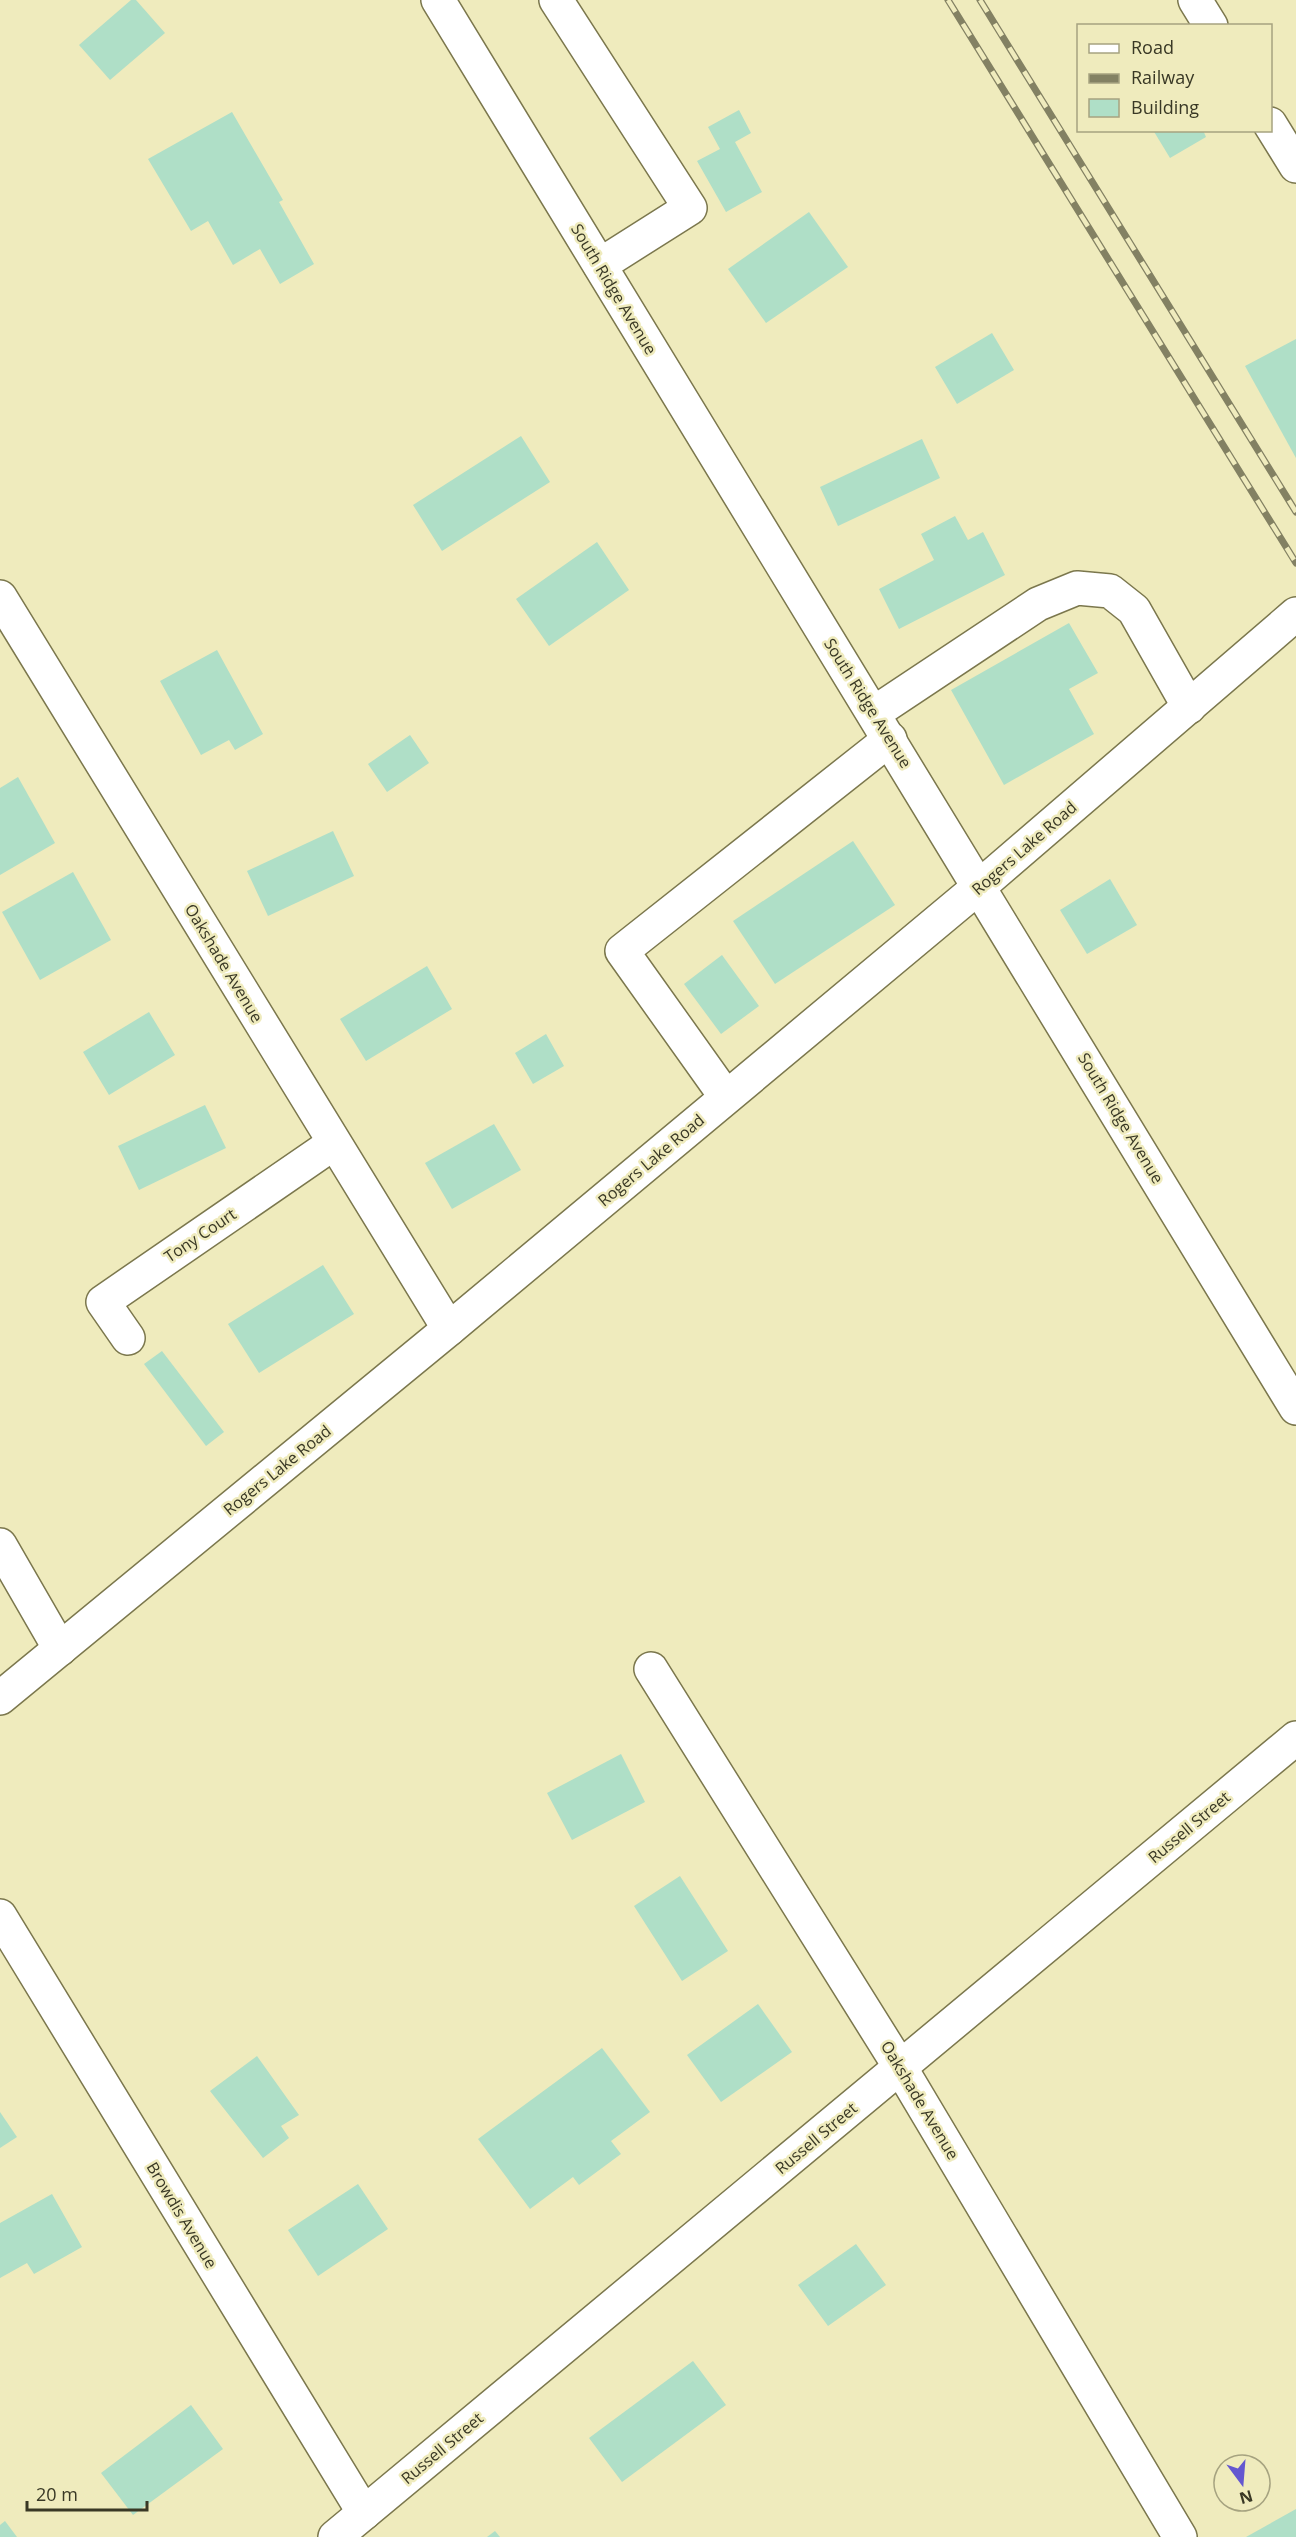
<svg xmlns="http://www.w3.org/2000/svg" width="1296" height="2537" font-family="'Open Sans',sans-serif">
<style>
.building{fill:#afdfc7}
.lines{fill:none;stroke-linecap:round;stroke-linejoin:round}
.minor-casing{stroke:#7b774d;stroke-width:36}
.major-casing{stroke:#7b774d;stroke-width:36}
.minor{stroke:#fff;stroke-width:33}
.major{stroke:#fff;stroke-width:33}
.rail-casing{stroke:#838163;stroke-width:7}
.rail{stroke:#efebbd;stroke-width:4.5;stroke-dasharray:14;stroke-linecap:butt}
.labels{text-anchor:middle;stroke-width:5;stroke-linejoin:round;paint-order:stroke}
.street-label{font-size:16px;fill:#393825;stroke:#efebbd}
</style>
<rect width="100%" height="100%" fill="#efebbd"/>
<g class="building">
<path d="M131,0H136L165,33L110,80L79,45Z"/>
<path d="M739,110L751,133L735,142L762,192L726,212L697,161L720,149L708,127Z"/>
<path d="M232,112L283,200L279,202L314,264L280,284L260,249L233,265L208,221L191,231L148,159Z"/>
<path d="M1153,130H1203L1206,137L1170,158Z"/>
<path d="M809,212L848,267L766,323L728,269Z"/>
<path d="M992,333L1014,370L957,404L935,367Z"/>
<path d="M1296,339V458L1245,366Z"/>
<path d="M521,436L550,482L442,551L413,505Z"/>
<path d="M922,439L940,478L838,526L820,487Z"/>
<path d="M955,516L968,540L983,532L1005,575L899,629L879,589L934,560L921,534Z"/>
<path d="M597,542L629,590L549,646L516,599Z"/>
<path d="M1069,623L1098,673L1069,689L1094,734L1004,785L951,690Z"/>
<path d="M217,650L263,734L235,750L229,740L201,755L160,681Z"/>
<path d="M410,735L429,763L387,792L368,764Z"/>
<path d="M18,777L55,843L0,875V788Z"/>
<path d="M333,831L354,876L268,916L247,871Z"/>
<path d="M853,841L895,905L775,984L733,921Z"/>
<path d="M73,872L111,940L40,980L2,912Z"/>
<path d="M1110,879L1137,925L1087,954L1060,910Z"/>
<path d="M722,955L759,1006L721,1034L684,984Z"/>
<path d="M427,966L452,1009L366,1061L340,1019Z"/>
<path d="M149,1012L175,1055L109,1095L83,1052Z"/>
<path d="M546,1034L564,1066L533,1084L515,1053Z"/>
<path d="M205,1105L226,1148L139,1190L118,1146Z"/>
<path d="M494,1124L521,1170L452,1209L425,1163Z"/>
<path d="M323,1265L354,1314L259,1373L228,1324Z"/>
<path d="M162,1351L224,1432L206,1446L144,1364Z"/>
<path d="M621,1754L645,1802L572,1840L547,1793Z"/>
<path d="M680,1876L728,1951L682,1981L634,1906Z"/>
<path d="M758,2004L792,2052L721,2102L687,2055Z"/>
<path d="M602,2048L650,2112L611,2141L621,2154L579,2185L573,2177L530,2209L478,2139Z"/>
<path d="M257,2056L299,2115L281,2126L289,2138L263,2158L210,2091Z"/>
<path d="M0,2112L17,2137L0,2148Z"/>
<path d="M358,2184L388,2229L318,2276L288,2230Z"/>
<path d="M52,2194L82,2247L34,2274L27,2263L0,2278V2223Z"/>
<path d="M856,2244L886,2285L828,2326L798,2285Z"/>
<path d="M693,2361L726,2405L622,2482L589,2438Z"/>
<path d="M191,2405L223,2449L133,2515L101,2473Z"/>
<path d="M1296,2509V2537H1246Z"/>
<path d="M5,2521L17,2537H0V2525Z"/>
<path d="M495,2531L500,2537H487Z"/>
</g>
<g class="lines">
<g class="minor-casing">
<g id="minor">
<path d="M438,0L1296,1408"/>
<path d="M556,0L690,208L600,265"/>
<path d="M0,597L449,1329"/>
<path d="M874,713L1038,604L1077,588L1110,591L1134,610L1189,707"/>
<path d="M726,1097L622,951L890,739"/>
<path d="M128,1338L103,1302L334,1143"/>
<path d="M0,1545L60,1649"/>
<path d="M651,1669L900,2067L1180,2537"/>
<path d="M0,1916L364,2513"/>
<path d="M335,2537L1296,1738"/>
</g>
</g>
<g class="major-casing">
<g id="major">
<path d="M1195,0L1211,26"/>
<path d="M1270,124L1296,166"/>
<path d="M0,1698L449,1329L980,886L1296,614"/>
</g>
</g>
<use href="#minor" class="minor"/>
<use href="#major" class="major"/>
<g class="rail-casing">
<g id="rail">
<path d="M948,0L1296,563"/>
<path d="M980,0L1296,512"/>
</g>
</g>
<use href="#rail" class="rail"/>
</g>
<g class="labels">
<g class="street-label">
<text transform="translate(614 289) rotate(59)" y="6">South Ridge Avenue</text>
<text transform="translate(868 703) rotate(58)" y="6">South Ridge Avenue</text>
<text transform="translate(1024 848) rotate(-41)" y="6">Rogers Lake Road</text>
<text transform="translate(224 963) rotate(59)" y="6">Oakshade Avenue</text>
<text transform="translate(1121 1118) rotate(59)" y="6">South Ridge Avenue</text>
<text transform="translate(651 1160) rotate(-40)" y="6">Rogers Lake Road</text>
<text transform="translate(200 1235) rotate(-34)" y="6">Tony Court</text>
<text transform="translate(277 1470) rotate(-39)" y="6">Rogers Lake Road</text>
<text transform="translate(1189 1827) rotate(-40)" y="6">Russell Street</text>
<text transform="translate(920 2100) rotate(59)" y="6">Oakshade Avenue</text>
<text transform="translate(816 2138) rotate(-40)" y="6">Russell Street</text>
<text transform="translate(182 2215) rotate(59)" y="6">Browdis Avenue</text>
<text transform="translate(442 2448) rotate(-40)" y="6">Russell Street</text>
</g>
</g>
<rect x="1077" y="24" width="195" height="108" fill="#efebbd" stroke="#a6a380" stroke-width="1.5"/>
<rect x="1089" y="44" width="30" height="9" fill="#ffffff" stroke="#a6a380" stroke-width="1.5"/>
<text x="1131" y="54" font-size="18" fill="#393825">Road</text>
<rect x="1089" y="74" width="30" height="9" fill="#838163" stroke="#a6a380" stroke-width="1.5"/>
<text x="1131" y="84" font-size="18" fill="#393825">Railway</text>
<rect x="1089" y="99" width="30" height="18" fill="#afdfc7" stroke="#a6a380" stroke-width="1.5"/>
<text x="1131" y="114" font-size="18" fill="#393825">Building</text>
<g transform="translate(1242 2483) rotate(164)"><circle r="28" fill="#efebbd" stroke="#a6a380" stroke-width="1.5"/>
<path d="M0-4.5L10 22L0 15L-10 22Z" fill="#6457d0"/>
<text y="-9" font-size="16" font-weight="bold" text-anchor="middle" fill="#393825">N</text>
</g>
<path d="M27 2501v9h120v-9" fill="none" stroke="#393825" stroke-width="3"/>
<text x="36" y="2501" font-size="18" fill="#393825" stroke="#efebbd" stroke-width="4.5" paint-order="stroke">20 m</text>
</svg>
